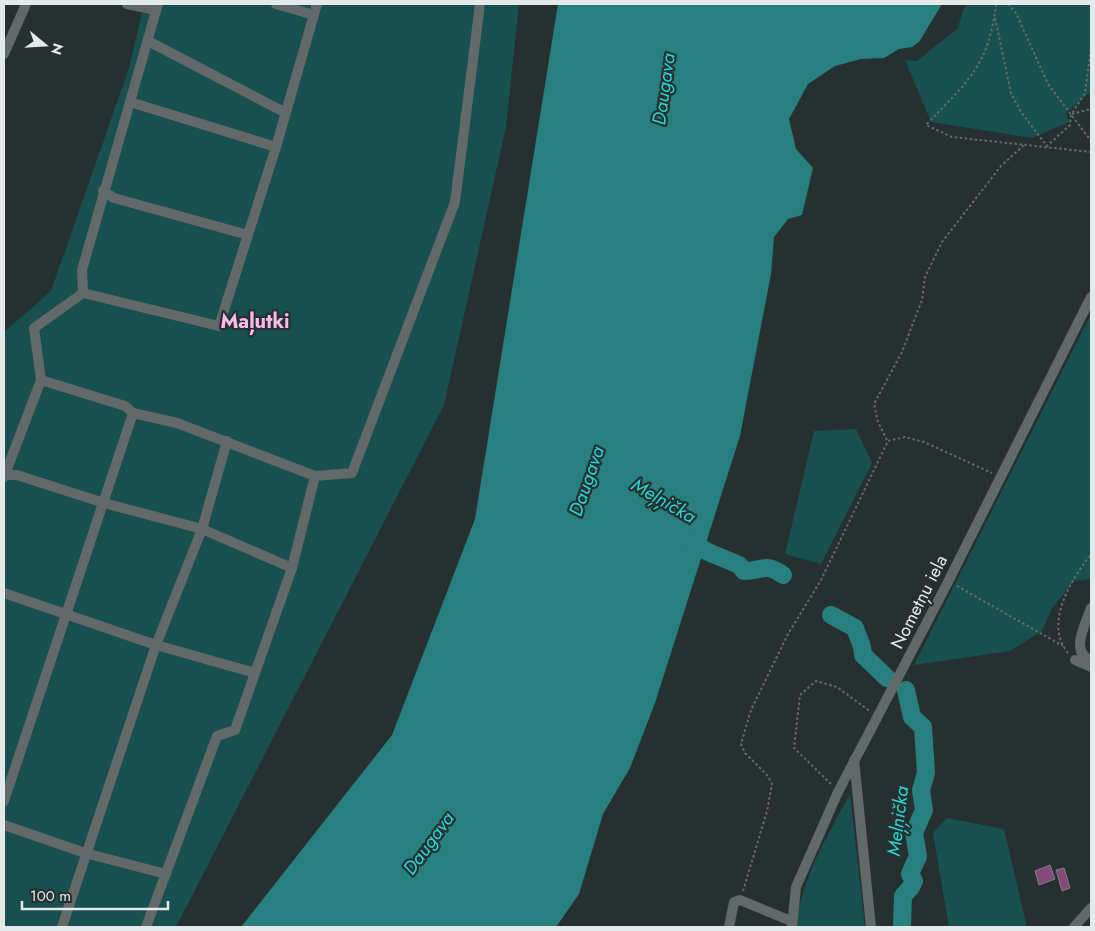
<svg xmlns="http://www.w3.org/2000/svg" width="1095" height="931" font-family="Jost,sans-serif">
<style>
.green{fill:#184f4f}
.water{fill:#277f7f}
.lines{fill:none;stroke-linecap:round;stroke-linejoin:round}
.river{stroke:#277f7f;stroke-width:18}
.building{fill:#844a7a;stroke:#847d82}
.path{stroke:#636b6b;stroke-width:2;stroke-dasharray:2.5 2.5;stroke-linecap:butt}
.minor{stroke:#636868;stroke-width:10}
.labels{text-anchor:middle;stroke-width:4.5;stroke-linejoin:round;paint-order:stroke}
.street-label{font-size:18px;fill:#e4eaea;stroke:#273030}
.water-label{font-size:19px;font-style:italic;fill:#26d8d8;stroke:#273030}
.quarter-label{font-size:20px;font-weight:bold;fill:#fcbbef;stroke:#273030}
</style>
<rect width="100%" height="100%" fill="#273030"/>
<g class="green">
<path d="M144,4H519L506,127L444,405L176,927H4V332L51,291L129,68Z"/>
<path d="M966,4H1091V103L1089,93L1066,113L1069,122L1032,138L931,122L905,60L917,61L957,29Z"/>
<path d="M1091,314V579L1074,581L1052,608L1042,631L1010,651L914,665Z"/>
<path d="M856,429L872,463L821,564L785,554L814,431Z"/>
<path d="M850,794L865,927H796C802,876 826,839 850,794Z"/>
<path d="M947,818L1004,829L1027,927H949L933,833Z"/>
</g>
<path class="water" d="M558,4H942L919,42L912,47L899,49L884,58L861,59L835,66L808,84L789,119L796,149L813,168L802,215L788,219L774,237L771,274L740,436L655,703L630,768L603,814L579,894L556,927H241L392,735L475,519Z"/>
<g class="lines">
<g class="river">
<path d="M683,537L708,552L739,565L744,571C762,571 765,562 783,575"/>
<path d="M831,615L855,628C858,638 863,644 863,655L887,678"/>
<path d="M902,927L903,896L911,887L914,881L910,874L918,856L914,833L924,810L921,790L926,773L923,727L912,717L906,690"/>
</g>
</g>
<g class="building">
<path d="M1050,865L1055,879L1039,885L1035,871Z"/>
<path d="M1064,868L1070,888L1062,891L1056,870Z"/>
</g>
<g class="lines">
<g class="path">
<path d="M996,4C989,66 967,82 926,125L952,137L1091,152"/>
<path d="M1008,4L1016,13L1048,84L1091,141"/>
<path d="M995,18L1011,93L1021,112L1047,146L1070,125L1071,115L1085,93L1091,47"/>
<path d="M1072,114L1091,109"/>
<path d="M887,440L878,422L874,404L902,352L922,300L925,277L942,242L1001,166L1025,144"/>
<path d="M957,586L1063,646"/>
<path d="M1068,653C1043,623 1072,579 1091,554"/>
<path d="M831,784L794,748L800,695L816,681L837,687L871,712"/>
<path d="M743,891L767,811L772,784L768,776L745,753L741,744L751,710L788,634L821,580L888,441L905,437L924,442L992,473"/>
</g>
<g class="minor">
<path d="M127,4L156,10"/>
<path d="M276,4L314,15"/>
<path d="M148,41L286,113"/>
<path d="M4,54L26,4"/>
<path d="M130,102L276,147"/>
<path d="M103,191L114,198L248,235"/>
<path d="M83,293L219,326L276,147L317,4"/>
<path d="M41,380L125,406L133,413L177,423L315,476"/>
<path d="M5,475H17L104,503L202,529L292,568"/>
<path d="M4,477L41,380L34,328L83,293L82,270L158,4"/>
<path d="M4,593L156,645L255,673"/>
<path d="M1091,608C1086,623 1069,653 1091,660"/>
<path d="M1075,660L1091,667"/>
<path d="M854,760L871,927"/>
<path d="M4,801L133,413"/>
<path d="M4,825L85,853L166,874"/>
<path d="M62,927L156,645L202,529L227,441"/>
<path d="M146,927L217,736L235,730L292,568L315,476L352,473L455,202L480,4"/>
<path d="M729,927L734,902L740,900L791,921"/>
<path d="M792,927L796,887L838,792L948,582L1091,297"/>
<path d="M1074,927L1091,908"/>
</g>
</g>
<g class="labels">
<g class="street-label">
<text transform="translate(919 602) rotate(-63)" y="6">Nometņu iela</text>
</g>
<g class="water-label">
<text transform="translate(663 89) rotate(-82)" y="7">Daugava</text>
<text transform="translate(586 481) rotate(-71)" y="7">Daugava</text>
<text transform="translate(664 500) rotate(30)" y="7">Meļņička</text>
<text transform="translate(897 821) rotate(-83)" y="7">Meļņička</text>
<text transform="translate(428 843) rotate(-54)" y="7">Daugava</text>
</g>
<g class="quarter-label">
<text x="255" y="328">Maļutki</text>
</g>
</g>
<rect width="1095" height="931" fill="none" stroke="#e4eaea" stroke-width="10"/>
<g transform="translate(45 45) rotate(108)" stroke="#273030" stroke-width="4" paint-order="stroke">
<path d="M0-4L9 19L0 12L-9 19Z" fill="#e4eaea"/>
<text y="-8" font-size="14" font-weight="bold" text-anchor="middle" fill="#e4eaea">N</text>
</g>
<path d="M22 901v8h146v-8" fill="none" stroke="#e4eaea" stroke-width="2.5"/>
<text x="30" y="901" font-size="15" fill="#e4eaea" stroke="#273030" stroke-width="4" paint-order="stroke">100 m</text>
</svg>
